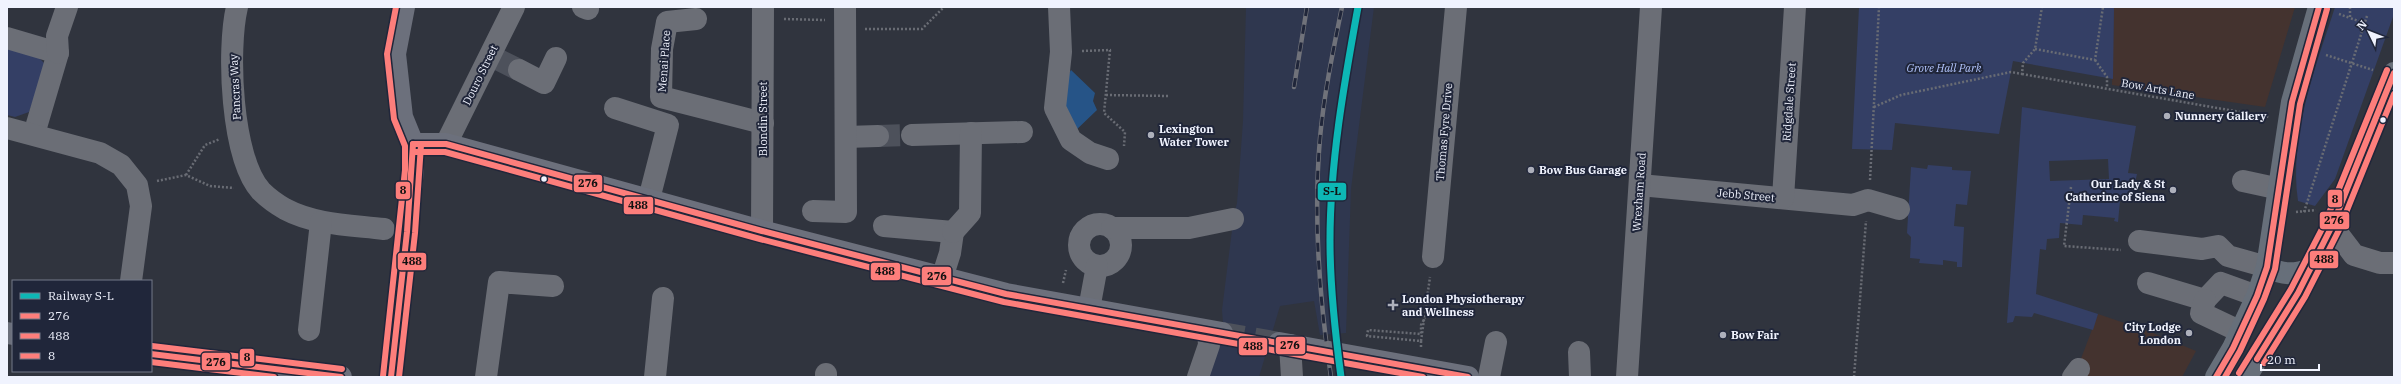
<svg xmlns="http://www.w3.org/2000/svg" width="2401" height="384" font-family="'IBM Plex Serif',serif">
<style>
.commercial{fill:#44332f}
.built{fill:#2f374f}
.green{fill:#343f65;fill-rule:evenodd}
.water{fill:#265487}
.lines{fill:none;stroke-linecap:round;stroke-linejoin:round}
.minor-tunnel{stroke:#4d515b;stroke-width:22;stroke-dasharray:22 11;stroke-linecap:butt}
.major-tunnel{stroke:#4d515b;stroke-width:22;stroke-dasharray:22 11;stroke-linecap:butt}
.path{stroke:#696c74;stroke-width:2.5;stroke-dasharray:2 2;stroke-linecap:butt}
.minor{stroke:#6b6e76;stroke-width:22}
.major{stroke:#6c707c;stroke-width:22}
.highway{stroke:#676f7a;stroke-width:22}
.rail-casing{stroke:#70727a;stroke-width:4.5}
.rail{stroke:#20263a;stroke-width:3;stroke-dasharray:9;stroke-linecap:butt}
.bus-1-casing{stroke:#20263a;stroke-width:9}
.bus-2-casing{stroke:#20263a;stroke-width:9}
.bus-3-casing{stroke:#20263a;stroke-width:9}
.bus-1{stroke:#fd7e7b;stroke-width:6}
.bus-2{stroke:#fd7e7b;stroke-width:6}
.bus-3{stroke:#fd7e7b;stroke-width:6}
.rail-1-casing{stroke:#20263a;stroke-width:10}
.rail-1{stroke:#0db7b5;stroke-width:7}
.poi-dot{fill:#adb0bb;stroke:#20263a;stroke-width:1.5}
.bus-dot{fill:#f0f3fe;stroke:#20263a;stroke-width:1.5}
.labels{text-anchor:middle;stroke-width:4;stroke-linejoin:round;paint-order:stroke}
.street-label{font-size:11px;fill:#f0f3fe;stroke:#20263a}
.park-label{font-size:11px;font-style:italic;fill:#b1c3fb;stroke:#20263a}
.poi-label{font-size:11px;font-weight:bold;fill:#f0f3fe;stroke:#20263a;text-anchor:start}
.line-badge{stroke:#20263a;stroke-width:1.5}
.pale-badge-label{font-size:11px;text-anchor:middle;font-weight:bold;fill:#111}
</style>
<rect width="100%" height="100%" fill="#30343e"/>
<g class="commercial">
<path d="M2114,7H2295L2265,107L2112,85Z"/>
<path d="M2098,314L2148,331L2196,351L2182,377H2074Z"/>
</g>
<path class="built" d="M1243,7H1374L1351,189L1346,333L1320,335L1314,301L1280,306L1259,377H1206L1223,323L1222,310L1234,214L1237,203L1243,121L1246,7Z"/>
<g class="green">
<path d="M1859,7H2114L2113,79L2013,61L1999,134L1895,123L1892,150L1852,149Z"/>
<path d="M2335,7H2394V14L2335,179L2315,206L2298,201C2289,134 2315,69 2335,7Z"/>
<path d="M7,47L36,55L46,65L29,112L15,117L7,115Z"/>
<path d="M2022,107L2136,126L2128,173L2137,174L2131,201H2120L2118,222L2114,221L2115,218L2083,215L2082,225L2060,223L2059,238L2047,239L2046,250L2040,249L2036,294L2098,314L2093,330L2034,313L2032,317L2015,316L2013,322L2007,323ZM2108,159L2109,179L2050,181L2049,161Z"/>
<path d="M1928,165L1952,167V170L1971,171L1967,205L1956,204L1954,226L1964,227L1962,267H1957V262L1943,260V265L1919,263L1920,259L1910,258L1911,237L1907,233L1911,167L1927,169Z"/>
</g>
<path class="water" d="M1071,70L1095,93L1093,101L1097,110L1073,133L1065,123V80Z"/>
<g class="lines">
<g class="minor-tunnel">
<path d="M499,60L519,70"/>
<path d="M878,136L912,135"/>
</g>
<path class="major-tunnel" d="M1222,333L1279,343"/>
<g class="path">
<path d="M2350,7V18L2364,23"/>
<path d="M2339,14L2350,18"/>
<path d="M784,19L825,20"/>
<path d="M865,29H922L944,7"/>
<path d="M2035,49L2095,60L2103,7"/>
<path d="M1082,51L1110,50L1104,113L1125,132L1124,146"/>
<path d="M2326,55L2373,70"/>
<path d="M2095,60L2107,77V88"/>
<path d="M2022,74L2269,117"/>
<path d="M1106,95L1168,96"/>
<path d="M1874,107L1901,95L2011,72L2022,74L2023,63L2035,49L2042,7"/>
<path d="M186,175L205,145L220,139"/>
<path d="M1870,180L1879,7"/>
<path d="M157,181L186,175L210,186L234,188"/>
<path d="M2071,187L2064,246L2121,250"/>
<path d="M2296,212L2316,210"/>
<path d="M2304,212L2367,16"/>
<path d="M1071,251C1073,234 1078,223 1095,217"/>
<path d="M1063,283L1066,270"/>
<path d="M1421,341L1430,277"/>
<path d="M1421,347V341L1367,336L1368,330L1421,334V325L1425,318"/>
<path d="M1854,377L1866,221"/>
</g>
<g class="minor">
<path d="M237,7C227,49 231,158 261,191C267,197 278,205 285,209C315,225 351,225 384,229"/>
<path d="M583,7L588,9"/>
<path d="M1059,7L1061,52L1055,108L1071,140L1090,153L1108,159"/>
<path d="M696,19L667,22L662,49L661,97L763,123"/>
<path d="M7,38L58,53L34,134"/>
<path d="M58,53L57,36L67,7"/>
<path d="M519,70L544,83L556,58"/>
<path d="M615,108L668,125L649,199"/>
<path d="M7,128L100,153L121,165L137,185L141,206L131,281"/>
<path d="M912,135L1022,132"/>
<path d="M846,137L878,136"/>
<path d="M446,144L514,7"/>
<path d="M2243,181L2280,189"/>
<path d="M1640,185L1853,205L1868,200L1899,209"/>
<path d="M1783,198L1795,7"/>
<path d="M813,211L846,212L845,7"/>
<circle cx="1100" cy="245" r="21"/>
<path d="M884,226L953,232L950,253L942,278"/>
<path d="M2332,226L2354,255L2380,263H2394"/>
<path d="M1112,228H1189L1233,219"/>
<path d="M762,231L763,7"/>
<path d="M953,232L970,213L971,133"/>
<path d="M2139,241L2202,249L2218,246L2228,256L2267,267"/>
<path d="M1433,257L1456,7"/>
<path d="M2148,283L2205,300L2221,283L2257,296"/>
<path d="M2205,300L2201,313L2239,331"/>
<path d="M1089,309L1097,266"/>
<path d="M309,330L321,222"/>
<path d="M1290,345L1292,377"/>
<path d="M1579,352L1580,377"/>
<path d="M486,377L499,282L553,286"/>
<path d="M655,377L663,298"/>
<path d="M826,377V374"/>
<path d="M1198,377L1209,345L1208,331"/>
<path d="M1489,377L1496,342"/>
<path d="M1627,377L1651,7"/>
<path d="M2073,377L2079,369"/>
</g>
<g class="major">
<path d="M413,144H446L762,231L1006,294L1222,333"/>
<path d="M7,333L13,334"/>
<path d="M1279,343L1468,377"/>
<path d="M151,354L341,377"/>
<path d="M391,377L413,170V144L402,117L395,54L404,7"/>
</g>
<g class="highway">
<path d="M2267,267C2283,275 2294,275 2311,269"/>
<path d="M2216,377L2233,348L2257,296L2267,267L2292,102L2319,7"/>
<path d="M2246,377L2298,293L2332,226L2394,73"/>
</g>
<g class="rail-casing">
<g id="rail">
<path d="M1294,87L1307,7"/>
<path d="M1331,377C1319,297 1313,219 1320,138C1324,94 1333,51 1342,7"/>
</g>
</g>
<use href="#rail" class="rail"/>
<g class="bus-1-casing">
<g id="bus-1">
<path d="M413,144H446L762,231L1006,294L1468,377"/>
<path d="M151,354L341,377"/>
<path d="M2257,359L2298,293L2332,226L2394,73"/>
<path d="M391,377L407,232L413,144"/>
<path d="M2216,377L2233,348L2257,296L2267,267L2292,102L2319,7"/>
</g>
</g>
<g class="bus-2-casing">
<g id="bus-2">
<path d="M413,152H445L760,239L1004,302L1423,377"/>
<path d="M151,362L274,377"/>
<path d="M2264,363L2305,297L2339,230L2394,94"/>
<path d="M399,377L415,233L421,145"/>
<path d="M2225,377L2240,351L2264,299L2275,269L2300,104L2327,9"/>
</g>
</g>
<g class="bus-3-casing">
<g id="bus-3">
<path d="M152,346L342,369"/>
<path d="M2239,373L2291,289L2325,223L2387,70"/>
<path d="M383,376L405,170V146L394,119L387,54L396,7"/>
</g>
</g>
<use href="#bus-1" class="bus-1"/>
<use href="#bus-2" class="bus-2"/>
<use href="#bus-3" class="bus-3"/>
<g class="rail-1-casing">
<path id="rail-1" d="M1341,377C1335,332 1330,287 1330,241C1330,162 1344,84 1358,7"/>
</g>
<use href="#rail-1" class="rail-1"/>
</g>
<g class="poi-dot">
<circle cx="2167" cy="116" r="4"/>
<circle cx="1151" cy="135" r="4"/>
<circle cx="1531" cy="170" r="4"/>
<circle cx="2173" cy="190" r="4"/>
<path d="M1391 299h4v4h4v4h-4v4h-4v-4h-4v-4h4z"/>
<circle cx="2189" cy="333" r="4"/>
<circle cx="1723" cy="335" r="4"/>
</g>
<g class="bus-dot">
<circle cx="2383" cy="120" r="3.5"/>
<circle cx="544" cy="179" r="3.5"/>
</g>
<g class="labels">
<g class="street-label">
<text transform="translate(664 61) rotate(-86)" y="4">Menai Place</text>
<text transform="translate(480 75) rotate(-64)" y="4">Douro Street</text>
<text transform="translate(235 87) rotate(-93)" y="4">Pancras Way</text>
<text transform="translate(2158 89) rotate(10)" y="4">Bow Arts Lane</text>
<text transform="translate(1789 102) rotate(-86)" y="4">Ridgdale Street</text>
<text transform="translate(763 119) rotate(-90)" y="4">Blondin Street</text>
<text transform="translate(1444 132) rotate(-85)" y="4">Thomas Fyre Drive</text>
<text transform="translate(1639 192) rotate(-86)" y="4">Wrexham Road</text>
<text transform="translate(1746 195) rotate(5)" y="4">Jebb Street</text>
</g>
<g class="park-label">
<text x="1944" y="72">Grove Hall Park</text>
</g>
<g class="poi-label">
<text x="2175" y="120">Nunnery Gallery</text>
<text x="1159" y="133">Lexington<tspan x="1159" dy="13">Water Tower</tspan></text>
<text x="1539" y="174">Bow Bus Garage</text>
<text x="2165" y="188" text-anchor="end">Our Lady &amp; St<tspan x="2165" dy="13">Catherine of Siena</tspan></text>
<text x="1402" y="303">London Physiotherapy<tspan x="1402" dy="13">and Wellness</tspan></text>
<text x="2181" y="331" text-anchor="end">City Lodge<tspan x="2181" dy="13">London</tspan></text>
<text x="1731" y="339">Bow Fair</text>
</g>
</g>
<g class="line-badge">
<rect x="573" y="174" width="30" height="19" rx="4" fill="#fd7e7b"/>
<rect x="395" y="181" width="16" height="19" rx="4" fill="#fd7e7b"/>
<rect x="1317" y="182" width="30" height="19" rx="4" fill="#0db7b5"/>
<rect x="2327" y="189" width="16" height="19" rx="4" fill="#fd7e7b"/>
<rect x="623" y="196" width="31" height="19" rx="4" fill="#fd7e7b"/>
<rect x="2319" y="211" width="31" height="19" rx="4" fill="#fd7e7b"/>
<rect x="2309" y="250" width="30" height="19" rx="4" fill="#fd7e7b"/>
<rect x="397" y="252" width="30" height="19" rx="4" fill="#fd7e7b"/>
<rect x="870" y="262" width="31" height="19" rx="4" fill="#fd7e7b"/>
<rect x="921" y="266" width="31" height="20" rx="4" fill="#fd7e7b"/>
<rect x="1275" y="336" width="31" height="19" rx="4" fill="#fd7e7b"/>
<rect x="1238" y="337" width="30" height="19" rx="4" fill="#fd7e7b"/>
<rect x="239" y="348" width="16" height="19" rx="4" fill="#fd7e7b"/>
<rect x="201" y="352" width="30" height="19" rx="4" fill="#fd7e7b"/>
</g>
<g class="pale-badge-label">
<text x="588" y="187">276</text>
<text x="403" y="194">8</text>
<text x="1332" y="195">S-L</text>
<text x="2335" y="203">8</text>
<text x="638" y="209">488</text>
<text x="2334" y="224">276</text>
<text x="2324" y="263">488</text>
<text x="412" y="265">488</text>
<text x="885" y="275">488</text>
<text x="937" y="280">276</text>
<text x="1290" y="349">276</text>
<text x="1253" y="350">488</text>
<text x="247" y="361">8</text>
<text x="216" y="366">276</text>
</g>
<rect width="2401" height="384" fill="none" stroke="#f0f3fe" stroke-width="16"/>
<rect x="12" y="280" width="140" height="92" fill="#20263a" stroke="#737888"/>
<rect x="20" y="293" width="20" height="6" fill="#0db7b5" stroke="#737888"/>
<text x="48" y="300" font-size="12" fill="#f0f3fe">Railway S-L</text>
<rect x="20" y="313" width="20" height="6" fill="#fd7e7b" stroke="#737888"/>
<text x="48" y="320" font-size="12" fill="#f0f3fe">276</text>
<rect x="20" y="333" width="20" height="6" fill="#fd7e7b" stroke="#737888"/>
<text x="48" y="340" font-size="12" fill="#f0f3fe">488</text>
<rect x="20" y="353" width="20" height="6" fill="#fd7e7b" stroke="#737888"/>
<text x="48" y="360" font-size="12" fill="#f0f3fe">8</text>
<g transform="translate(2369 32) rotate(313)" stroke="#20263a" stroke-width="3" paint-order="stroke">
<path d="M0-3L7 15L0 10L-7 15Z" fill="#f0f3fe"/>
<text y="-6" font-size="11" font-weight="bold" text-anchor="middle" fill="#f0f3fe">N</text>
</g>
<path d="M2261 364v6h58v-6" fill="none" stroke="#f0f3fe" stroke-width="2"/>
<text x="2267" y="364" font-size="12" fill="#f0f3fe" stroke="#20263a" stroke-width="3" paint-order="stroke">20 m</text>
</svg>
